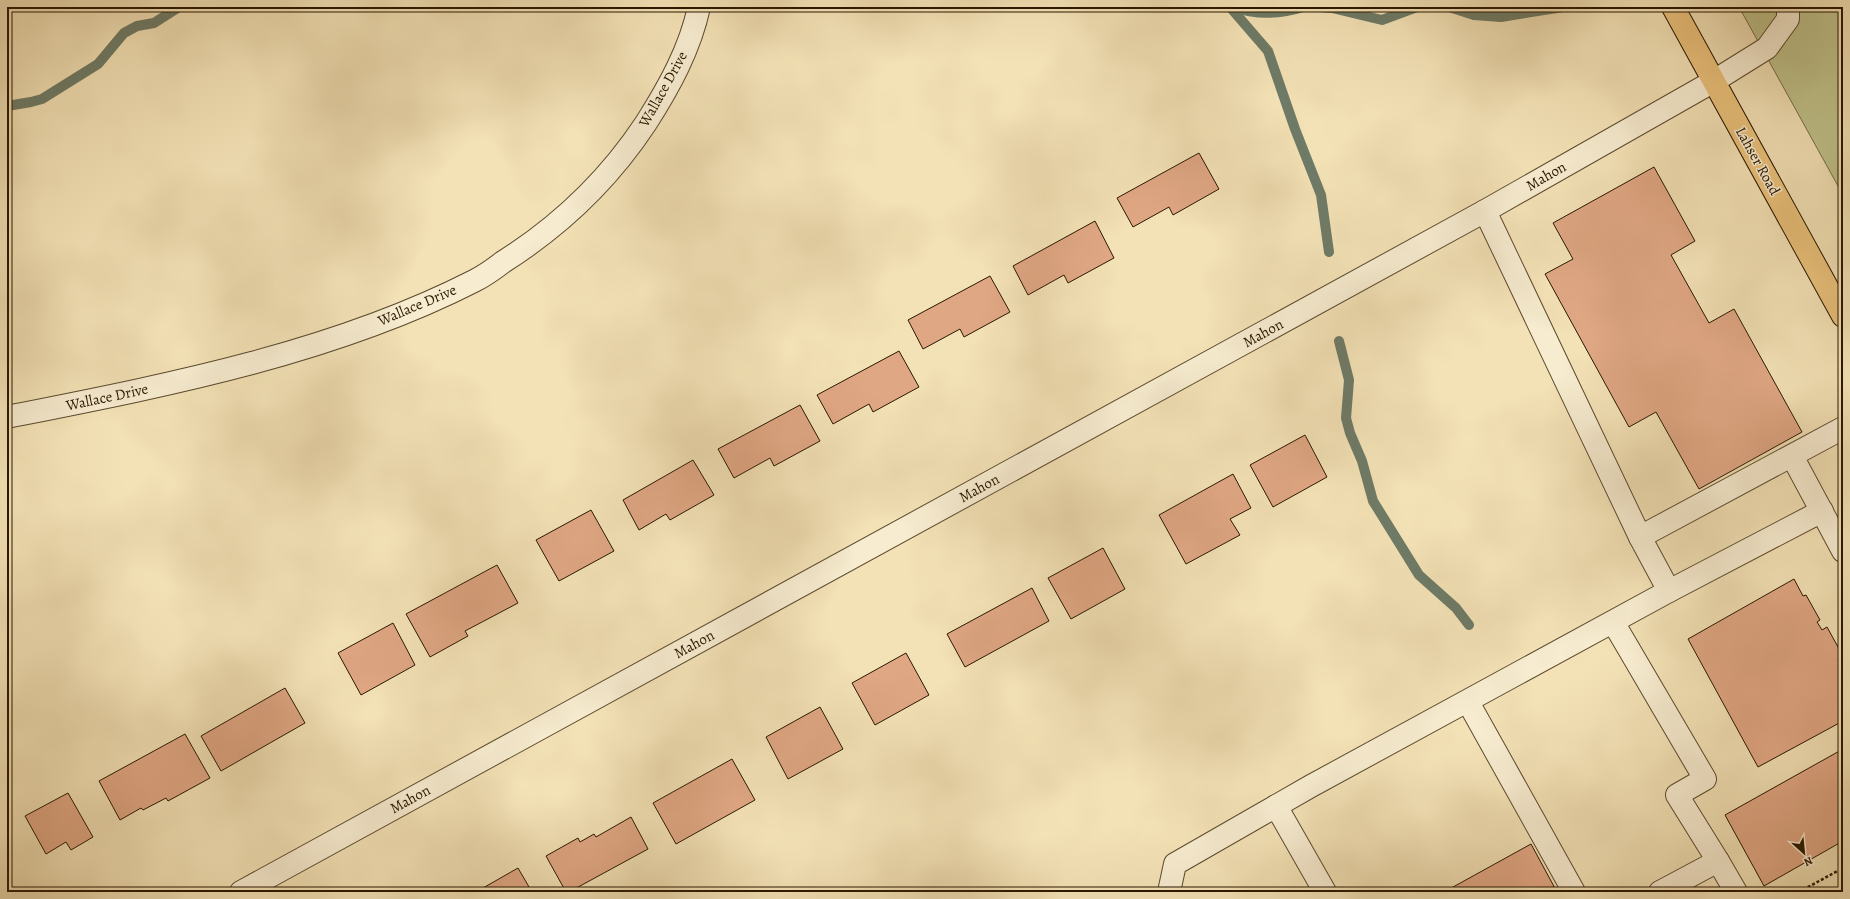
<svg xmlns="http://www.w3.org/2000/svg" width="1850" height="899" font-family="Alegreya,serif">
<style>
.green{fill:#c0c28b;stroke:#746c46}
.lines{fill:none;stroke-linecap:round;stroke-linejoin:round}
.stream{stroke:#6e7b67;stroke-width:10}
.building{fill:#e0a784;stroke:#291700}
.minor-casing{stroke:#5c4a2e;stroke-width:24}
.major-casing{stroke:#291700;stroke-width:24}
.path{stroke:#291700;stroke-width:2.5;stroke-dasharray:3 2;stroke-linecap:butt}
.minor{stroke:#f7ecd0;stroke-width:22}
.major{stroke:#eac17b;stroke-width:22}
.labels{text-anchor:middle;stroke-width:3;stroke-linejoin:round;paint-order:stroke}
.street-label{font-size:15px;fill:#291700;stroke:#f7ecd0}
</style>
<rect width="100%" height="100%" fill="#f3e2b6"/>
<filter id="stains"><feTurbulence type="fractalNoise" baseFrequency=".005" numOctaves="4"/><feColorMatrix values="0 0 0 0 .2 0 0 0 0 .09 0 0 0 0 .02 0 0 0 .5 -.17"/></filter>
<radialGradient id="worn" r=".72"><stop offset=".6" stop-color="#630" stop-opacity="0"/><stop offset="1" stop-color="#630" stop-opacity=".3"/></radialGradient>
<path class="green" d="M1739,7H1843V195Z"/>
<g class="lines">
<g class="stream">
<path d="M1230,7L1268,51L1295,129L1321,195L1329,252"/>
<path d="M1232,7C1256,15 1278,15 1303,7"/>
<path d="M1319,7L1332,8L1382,20L1417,7"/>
<path d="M1449,7L1474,15L1501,17L1563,7"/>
<path d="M7,106L31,102L42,99L98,64L124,33L137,26L154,23L179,7"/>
<path d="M1339,341L1349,380L1346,418L1350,433L1362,461L1373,501L1419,575L1456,608L1469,625"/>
</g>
</g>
<g class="building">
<path d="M1199,153L1219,189L1173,215L1169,207L1133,227L1117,198Z"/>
<path d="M1654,167L1695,241L1671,255L1709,323L1734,309L1802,432L1699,489L1656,412L1629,427L1545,274L1573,259L1553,223Z"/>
<path d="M1095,221L1114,258L1068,283L1064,275L1028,295L1013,266Z"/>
<path d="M990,276L1010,312L964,337L960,329L923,349L908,320Z"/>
<path d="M899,351L919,387L873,412L869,404L833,424L817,395Z"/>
<path d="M800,405L820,441L774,466L770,458L734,478L718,449Z"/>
<path d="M1305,435L1327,477L1273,507L1250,465Z"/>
<path d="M693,460L714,495L670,520L666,514L639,530L623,500Z"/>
<path d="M1233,474L1251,508L1230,519L1240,535L1186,564L1159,515Z"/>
<path d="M591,510L614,551L559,581L536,540Z"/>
<path d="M1103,548L1125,589L1071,619L1048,578Z"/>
<path d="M497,565L518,603L465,631L468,636L430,657L406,614Z"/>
<path d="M1794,579L1803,596L1806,595L1820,620L1817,622L1822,630L1827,627L1843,656L1838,659L1841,666L1843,665V721L1758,767L1688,639Z"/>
<path d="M1032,588L1049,621L965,667L947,634Z"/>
<path d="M393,623L415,665L361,695L338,653Z"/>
<path d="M906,653L929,695L875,725L852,683Z"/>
<path d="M285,688L305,723L221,771L201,736Z"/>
<path d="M820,707L843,749L788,779L766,737Z"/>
<path d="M185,734L210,778L168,801L166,798L143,810L141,808L120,820L99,781Z"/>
<path d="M1843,749V841L1764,886L1725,815Z"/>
<path d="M732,759L755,800L676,844L653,803Z"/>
<path d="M68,793L93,837L71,850L66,842L46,854L25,816Z"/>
<path d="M631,817L648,849L569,892H566L546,856L578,838L580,842L594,834L596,837Z"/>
<path d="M1531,844L1557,892H1444Z"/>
<path d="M518,868L532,892H476Z"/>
</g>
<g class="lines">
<g class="minor-casing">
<g id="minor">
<path d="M1485,211L1640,537L1843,428"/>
<path d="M7,417C163,386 331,354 474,281C484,276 494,269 503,262C560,226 609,179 646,123C669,87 690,49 699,7"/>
<path d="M1792,456L1843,551"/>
<path d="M1640,537L1669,591"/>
<path d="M1613,622L1705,779L1677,795L1718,861"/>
<path d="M1468,702L1574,892"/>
<path d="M1276,806L1325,892"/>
<path d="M241,892L1485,211L1714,81L1767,48L1788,19V7"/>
<path d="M1169,892L1175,864L1311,786L1669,591L1822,511"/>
<path d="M1660,892L1718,861L1736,892"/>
</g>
</g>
<g class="major-casing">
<path id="major" d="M1673,7L1843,316"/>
</g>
<path class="path" d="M1799,892L1843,868"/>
<use href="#minor" class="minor"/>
<use href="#major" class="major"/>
</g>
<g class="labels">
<g class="street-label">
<text transform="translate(663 89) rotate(-61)" y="5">Wallace Drive</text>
<text transform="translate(1758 161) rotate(61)" y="5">Lahser Road</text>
<text transform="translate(1546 176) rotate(-30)" y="5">Mahon</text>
<text transform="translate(417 305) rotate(-23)" y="5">Wallace Drive</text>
<text transform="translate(1263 333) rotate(-29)" y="5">Mahon</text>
<text transform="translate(107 397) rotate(-12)" y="5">Wallace Drive</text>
<text transform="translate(979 488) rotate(-29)" y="5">Mahon</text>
<text transform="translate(694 644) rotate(-29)" y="5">Mahon</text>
<text transform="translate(410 799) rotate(-29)" y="5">Mahon</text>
</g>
</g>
<rect width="1850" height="899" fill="none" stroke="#f3e2b6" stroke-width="24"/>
<rect x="8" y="8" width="1834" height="883" fill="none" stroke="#291700" stroke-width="2"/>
<rect x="12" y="12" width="1826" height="875" fill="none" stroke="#291700"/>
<g transform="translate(1804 853) rotate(153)" stroke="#f7ecd0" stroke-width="3" paint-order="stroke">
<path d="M0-3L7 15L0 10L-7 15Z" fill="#291700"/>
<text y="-6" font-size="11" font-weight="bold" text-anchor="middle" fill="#291700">N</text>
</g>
<rect width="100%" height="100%" filter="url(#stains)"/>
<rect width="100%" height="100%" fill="url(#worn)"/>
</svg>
